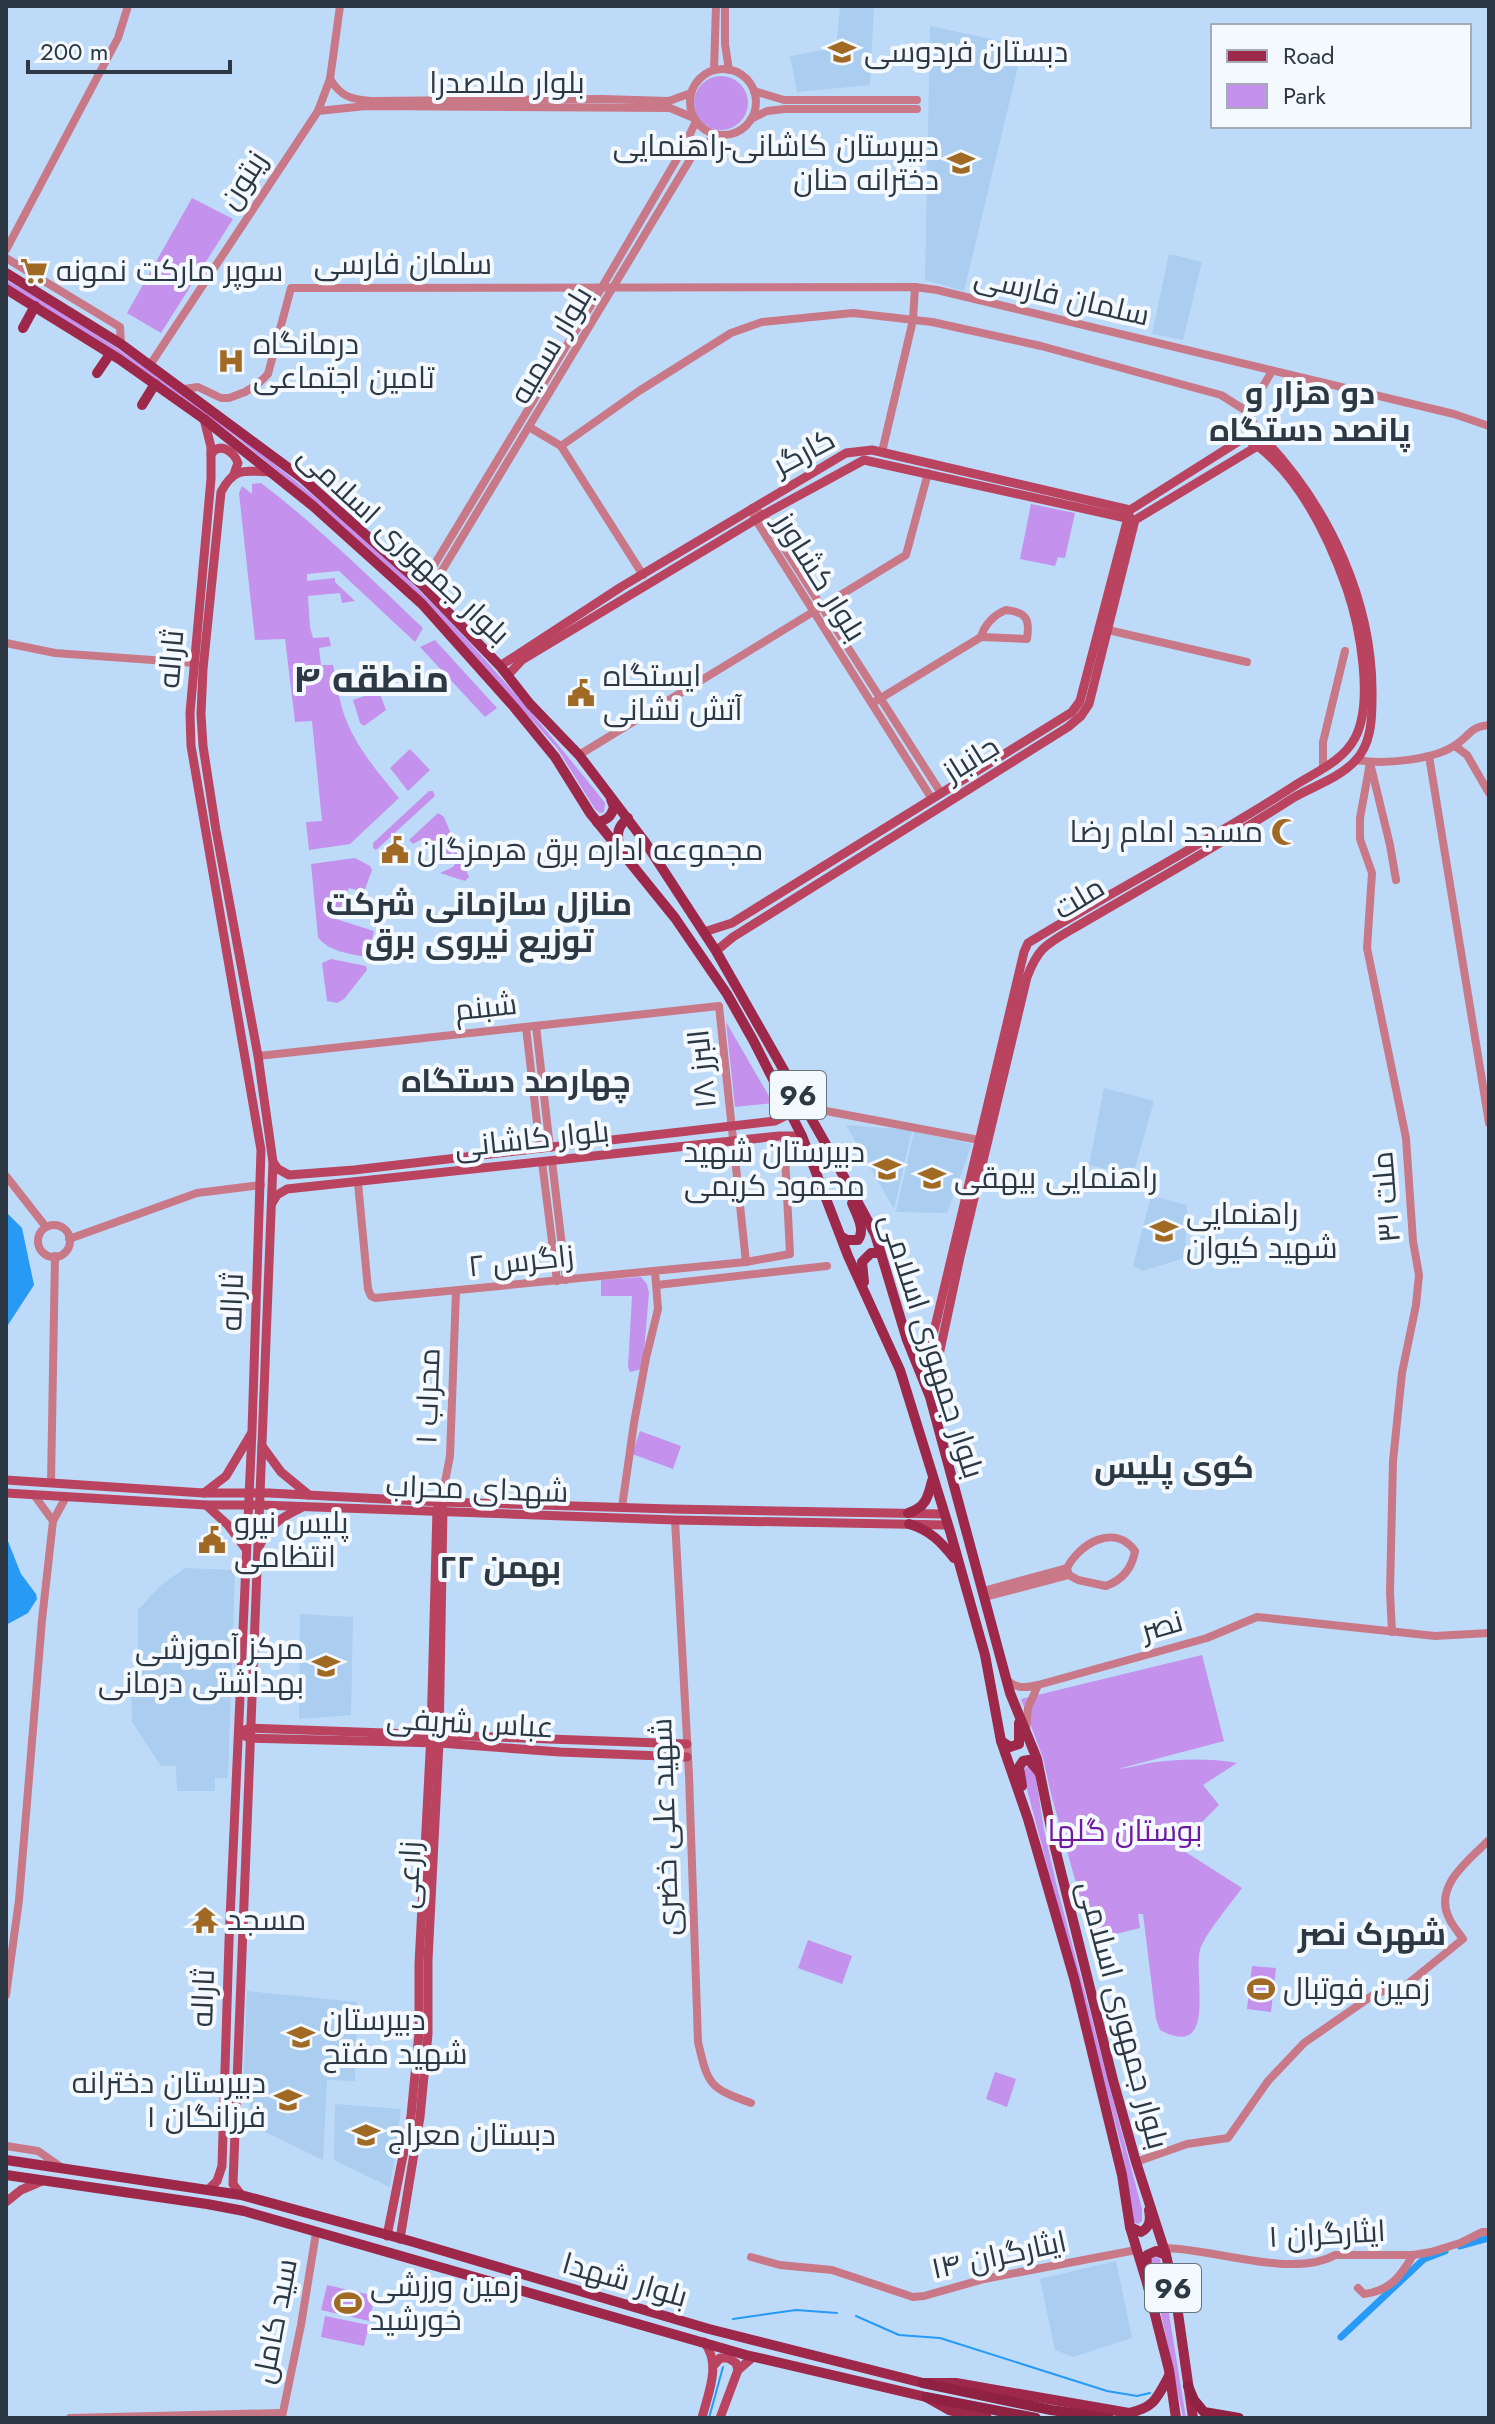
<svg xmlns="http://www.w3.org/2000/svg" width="1495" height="2424" font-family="Jost,Cairo,sans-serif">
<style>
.built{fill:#abcdef}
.green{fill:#c491ed}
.water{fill:#279af6}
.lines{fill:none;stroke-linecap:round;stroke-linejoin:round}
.stream{stroke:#279af6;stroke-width:2}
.canal{stroke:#279af6;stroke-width:7}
.tertiary{stroke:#c97887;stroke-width:8}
.secondary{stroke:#ba4360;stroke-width:9}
.primary{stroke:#9e284a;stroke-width:10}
.trunk{stroke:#8f2142;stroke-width:10}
.labels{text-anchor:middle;stroke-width:8;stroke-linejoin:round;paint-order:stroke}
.shield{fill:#f3f9ff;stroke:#68727b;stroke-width:2}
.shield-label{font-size:28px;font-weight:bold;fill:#2c3843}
.poi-label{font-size:30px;fill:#2c3843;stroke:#f3f9ff;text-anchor:start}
.street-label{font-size:30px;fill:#2c3843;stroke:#f3f9ff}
.park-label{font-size:30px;fill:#6e199f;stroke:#f3f9ff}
.neighbourhood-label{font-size:32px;font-weight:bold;fill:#2c3843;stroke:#f3f9ff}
.district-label{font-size:38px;font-weight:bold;fill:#2c3843;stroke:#f3f9ff}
</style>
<rect width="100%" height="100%" fill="#bddbf9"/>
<g class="built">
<path d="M840,6H874L870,85L797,92L790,56L836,48Z"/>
<path d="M930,26L1023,46L964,291L925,280Z"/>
<path d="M1169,254L1202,262L1183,340L1152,334Z"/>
<path d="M1104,1088L1154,1101L1133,1175L1089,1165Z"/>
<path d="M846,1125L912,1130L894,1209Z"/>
<path d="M914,1132L972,1144L947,1213L896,1212Z"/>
<path d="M1151,1196L1187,1205L1185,1258L1142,1271L1133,1266Z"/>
<path d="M185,1568L235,1570L228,1778H215V1791H177L176,1766H161L132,1722L131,1680L138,1658V1610L160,1586Z"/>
<path d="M300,1614L353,1617L351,1715L299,1719Z"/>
<path d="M247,1991L357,2002L355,2081L327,2080L323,2160L249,2124L251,2074L244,2073Z"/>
<path d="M335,2104L401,2109L390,2187L334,2160Z"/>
<path d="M1116,2261L1132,2338L1073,2357L1055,2350L1040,2279Z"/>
</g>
<g class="green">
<circle cx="721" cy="103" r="27"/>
<path d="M192,198L233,219L161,333L127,313Z"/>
<path d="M6,280C81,321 150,370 218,421C295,478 368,539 435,606C493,666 546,729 598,794L605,803L604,812L600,813L595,809L557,748L448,627L297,487L235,436L121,355L6,285Z"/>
<path d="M261,483C319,527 370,578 423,628L415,642L339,571L307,574V581L335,578V582L355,601L342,603L340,593L308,596L310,627L313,638L329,637L331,646L319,648L321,665H333C336,679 338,694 342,708C352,743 377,771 399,798L350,844L309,850L306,822L322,821L312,721L295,722L285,639L255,640L239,493L242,486L252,494V484Z"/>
<path d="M1031,504L1075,513L1065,558L1058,557L1055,566L1020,559Z"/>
<path d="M435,640L497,708L485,717L420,647Z"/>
<path d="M379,691L386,710L364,726L360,723L353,700Z"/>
<path d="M410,749L430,770L408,791L390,768Z"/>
<path d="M429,791H433L435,796L376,850L373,848V843Z"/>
<path d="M438,813L444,817L469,877L465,881L440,873L453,867L457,861L453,852L446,859L424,838L413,844L409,840Z"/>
<path d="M355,858L370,866L372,870L364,892L349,888L336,919L374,931L369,953L365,957C348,953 329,952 318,937L311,864Z"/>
<path d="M331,959L366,966L367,970L344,999L337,1003L327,1001L322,963Z"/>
<path d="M726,1022L773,1103L735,1107Z"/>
<path d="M641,1277L647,1284L649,1293L643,1364L642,1369L630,1372L628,1367L632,1296H601V1280Z"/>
<path d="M640,1431L681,1446L673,1469L632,1454Z"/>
<path d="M1202,1655L1224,1741L1118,1769C1128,1768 1139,1765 1149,1763C1178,1759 1208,1758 1237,1763L1203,1785L1219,1805L1184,1840V1851L1242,1888C1232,1902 1204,1935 1200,1950C1193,1977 1218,2061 1160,2030L1156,2019L1143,1914H1138L1140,1928L1092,1940L1051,1794L1043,1758L1021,1699Z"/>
<path d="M1031,1766L1035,1772L1044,1830L1056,1883L1142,2209V2221L1138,2224L1134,2222L1122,2149L1023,1774L1026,1767Z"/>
<path d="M808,1940L852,1956L842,1984L798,1968Z"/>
<path d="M1252,1966L1276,1968L1271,2012L1247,2009Z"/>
<path d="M995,2072L1016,2079L1007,2107L986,2099Z"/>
<path d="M1155,2257L1160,2259L1186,2418H1183L1150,2260Z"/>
<path d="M327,2285L375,2296L369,2321L321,2310Z"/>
<path d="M325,2316L369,2325L364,2346L321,2337Z"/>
</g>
<g class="water">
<path d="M6,1212L22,1228L34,1285L6,1328Z"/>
<path d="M6,1536L21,1574L36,1594L37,1599L28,1613L6,1625Z"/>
</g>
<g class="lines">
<g class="stream">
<path d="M856,2316L899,2335L940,2338L1107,2391L1137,2396L1150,2393"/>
<path d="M733,2319L796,2310L837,2313"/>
<path d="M709,2418L723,2367"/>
</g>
<g class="canal">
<path d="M1460,2246L1489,2238"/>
<path d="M1341,2337L1424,2259L1445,2251"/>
</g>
<g class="tertiary">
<path d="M725,6V44L729,70"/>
<circle cx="723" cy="102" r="33"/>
<path d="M714,70L716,6"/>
<path d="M330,79C341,97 351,99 371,101L602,99L669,101L691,93"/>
<path d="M754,91L784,100H917"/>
<path d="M318,111L366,106L670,108L694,118"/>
<path d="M751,119L767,111L785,109H917"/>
<path d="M6,250L118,38L128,6"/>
<path d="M6,258L120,327L121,344"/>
<path d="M150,365L318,111L330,79L340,6"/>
<path d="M184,389L198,387L221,398H229L245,392L258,384L268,374L291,288L915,287L937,290L1454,414L1489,426"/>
<path d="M1248,412L1272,371"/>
<path d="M529,427L561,446L643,575"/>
<path d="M561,446L639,391L731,333L762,322L853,313L932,322L1041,346L1221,395L1248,412L1257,431"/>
<path d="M882,452L913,320L915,287"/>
<path d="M752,508L763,515L941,793"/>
<path d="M754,517L932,799"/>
<path d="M422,585L602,287L684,147L696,121"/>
<path d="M429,592L694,153L702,145L725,135"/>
<path d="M1006,610C1027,612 1030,620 1027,639L981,637C984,625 995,614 1006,610Z"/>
<path d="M1108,630L1247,662"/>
<path d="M6,643L55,653L194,663"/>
<path d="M876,701L981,637"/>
<path d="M1455,746L1467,755L1489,793"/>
<path d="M579,755L906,555L928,473"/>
<path d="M1429,756L1489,1123"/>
<path d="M1357,760C1383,765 1435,760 1457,744C1471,734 1470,727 1489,725"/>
<path d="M1370,763L1360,818V839L1372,873L1367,948L1406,1138L1413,1241L1419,1275L1416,1305L1402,1373L1393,1461L1390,1592L1392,1632"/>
<path d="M1371,767L1390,845L1396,880"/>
<path d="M1323,768V742L1345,651"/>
<path d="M536,1026L550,1148"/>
<path d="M526,1027L540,1149"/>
<path d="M258,1056L719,1006L746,1262"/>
<path d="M805,1107L979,1140"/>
<path d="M552,1161L566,1280"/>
<path d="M542,1162L557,1281"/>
<path d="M6,1176L46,1227"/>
<path d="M358,1183L368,1289L371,1296L375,1298L746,1262L790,1254L784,1136"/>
<circle cx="54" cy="1241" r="16"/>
<path d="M69,1239L197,1193L261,1185"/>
<path d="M657,1285L827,1266"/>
<path d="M51,1483L55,1256"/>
<path d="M34,1495L53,1521"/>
<path d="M441,1502L450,1456L456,1291"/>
<path d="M622,1507L634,1423L646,1358L658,1309L655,1272"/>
<path d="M675,1520L689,1775L698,2042C708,2085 709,2088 751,2103"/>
<path d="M983,1591L1067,1568"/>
<path d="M985,1597L1069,1575L1078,1580L1106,1586C1122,1580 1132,1569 1135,1551C1115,1523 1080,1543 1067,1568L1069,1575"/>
<path d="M1007,1680C1016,1689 1026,1688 1038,1685L1207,1638L1257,1617L1435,1636L1489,1633"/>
<path d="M1026,1730L1028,1708L1038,1685"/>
<path d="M6,1995L19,1900L42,1620L53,1521L66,1497"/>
<path d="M6,2146L38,2151L61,2167"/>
<path d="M1136,2162L1187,2144L1228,2138L1268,2081L1304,2043L1376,1993L1405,1986L1463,1939C1458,1932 1452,1925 1449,1918C1433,1886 1469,1860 1489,1840"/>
<path d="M1164,2248C1212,2248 1293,2279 1335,2255H1413L1431,2252L1460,2243L1482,2232H1489"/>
<path d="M751,2257L780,2265L832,2270L913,2297L924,2296L984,2279L1136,2250"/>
<path d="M1358,2288L1364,2294C1390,2291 1401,2276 1413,2255"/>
<path d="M282,2417L301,2325L316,2233"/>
<path d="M70,2418L281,2413"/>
</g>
<g class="secondary">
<path d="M204,419L211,447V479L190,713L191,746L261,1150L252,1431L229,1941L222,2166L217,2181L208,2190"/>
<path d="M211,454C220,441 234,452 238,463L234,474"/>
<path d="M1135,520L1256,447"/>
<path d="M500,666L621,587L846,453L872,450L1130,510L1247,436L1250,431L1254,430L1260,434L1263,444L1260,446H1254L1247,436"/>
<path d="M508,675L522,660L763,515L864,460L1135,520"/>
<path d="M704,932L732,923L1072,712L1080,701L1129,514"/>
<path d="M716,951L733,937L1068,727L1081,716L1089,704L1135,520"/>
<path d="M273,1162L278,1169L289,1175L354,1170L775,1121L791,1113"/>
<path d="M272,1203L277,1195L287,1189L779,1136H802"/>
<path d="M909,1342L919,1354L928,1353L930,1348L1024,952L1028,943C1116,889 1208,842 1294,786C1316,772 1343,761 1355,738C1374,702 1360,627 1347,589C1329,538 1302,481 1259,447"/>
<path d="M930,1397L960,1257L1027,977C1038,949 1044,946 1069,931C1144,887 1220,845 1293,798C1313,786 1338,779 1355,761C1371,745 1372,720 1372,699C1374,602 1329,507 1263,438"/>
<path d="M262,1446L281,1472L309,1495"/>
<path d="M6,1480L204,1493H269L441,1502L671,1509L943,1514"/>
<path d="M6,1493L206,1505H260L675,1520L947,1525"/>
<path d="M204,1493L226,1476L251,1434"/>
<path d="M206,1505L228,1525L246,1549"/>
<path d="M260,1545C269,1525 282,1517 301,1508"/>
<path d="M245,1730L250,1728L687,1744"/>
<path d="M245,1736L249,1738L439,1743L560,1752L687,1757"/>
<path d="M241,2195L233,2184L273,1162L258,1056L216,830L203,746L201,714L203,669L221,492C234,467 244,471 270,472"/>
<path d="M6,2202L21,2190L42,2181"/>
<path d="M387,2236L411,2116L419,2033V1964L431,1734L437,1509"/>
<path d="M400,2239L420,2117L428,2034V1960L439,1743L443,1509"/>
<path d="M715,2364L720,2358H728L736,2363L738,2370"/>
<path d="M702,2418C708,2393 722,2364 704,2342"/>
<path d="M720,2418L738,2370L753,2357"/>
</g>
<g class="primary">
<path d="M6,273L121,344L302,478L422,585L500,666L530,704L579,755L645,842L716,951L832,1155L875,1234L907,1340L930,1397L1010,1693L1037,1759L1055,1848L1113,2080L1136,2162L1166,2255L1176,2299L1193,2418"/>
<path d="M6,289L119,359L204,419L313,506L422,604L514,707L555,757L590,813L675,918L727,994L753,1040L802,1136L848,1256L900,1370L950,1531L985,1655L1001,1741L1028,1819L1074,1978L1122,2175L1130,2227L1147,2283L1169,2370L1176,2418"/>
<path d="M23,328L35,306"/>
<path d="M97,373L110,354"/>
<path d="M142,405L155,384"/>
<path d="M597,822C607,820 611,817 614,807L611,799"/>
<path d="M619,847C617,833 617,827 628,818"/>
<path d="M842,1237L847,1240H858C866,1229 856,1214 852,1203"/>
<path d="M864,1282L862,1262L871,1253H880"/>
<path d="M908,1513C925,1508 928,1498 932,1481"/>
<path d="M909,1524C930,1530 941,1542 954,1558"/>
<path d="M1001,1741L1010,1747L1019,1744V1723"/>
<path d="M1022,1786L1019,1767L1023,1761L1029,1760L1039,1772"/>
<path d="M6,2160L241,2195L410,2241L709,2329L923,2383H956L1129,2413C1155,2407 1157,2398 1169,2376"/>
<path d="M6,2175L207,2204L244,2211L746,2355L926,2397L949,2410L987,2418"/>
<path d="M1130,2227L1141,2232C1150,2227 1151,2220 1149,2210"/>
<path d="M1146,2271L1147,2255L1156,2251L1166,2255"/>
</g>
<g class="trunk">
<path d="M923,2383L1051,2410L1109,2418"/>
<path d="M1188,2386L1194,2400L1204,2412L1239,2418"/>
<path d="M926,2397L1036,2418"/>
</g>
</g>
<defs>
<g id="school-bare" transform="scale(2.16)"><path d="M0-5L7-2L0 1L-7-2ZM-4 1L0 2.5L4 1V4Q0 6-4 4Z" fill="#a06a24" stroke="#f3f9ff" stroke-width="2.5" paint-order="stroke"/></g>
<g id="supermarket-bare" transform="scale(2.16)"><path d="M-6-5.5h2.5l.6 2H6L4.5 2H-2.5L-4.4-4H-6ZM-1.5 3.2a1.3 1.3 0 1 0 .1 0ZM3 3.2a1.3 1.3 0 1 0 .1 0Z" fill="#a06a24" stroke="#f3f9ff" stroke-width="2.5" paint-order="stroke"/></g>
<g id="hospital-bare" transform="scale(2.16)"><path d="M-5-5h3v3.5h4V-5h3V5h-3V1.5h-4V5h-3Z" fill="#a06a24" stroke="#f3f9ff" stroke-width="2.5" paint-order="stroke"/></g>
<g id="civic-bare" transform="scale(2.16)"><path d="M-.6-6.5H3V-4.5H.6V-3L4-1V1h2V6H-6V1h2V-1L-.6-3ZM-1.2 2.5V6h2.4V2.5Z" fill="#a06a24" stroke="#f3f9ff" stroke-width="2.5" paint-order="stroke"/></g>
<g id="mosque-bare" transform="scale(2.16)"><path d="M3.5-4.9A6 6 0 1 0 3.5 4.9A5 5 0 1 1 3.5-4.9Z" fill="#a06a24" stroke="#f3f9ff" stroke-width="2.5" paint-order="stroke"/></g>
<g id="temple-bare" transform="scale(2.16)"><path d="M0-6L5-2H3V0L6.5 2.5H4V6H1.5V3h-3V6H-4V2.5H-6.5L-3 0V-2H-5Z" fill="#a06a24" stroke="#f3f9ff" stroke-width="2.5" paint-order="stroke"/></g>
<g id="stadium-bare" transform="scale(2.16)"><path d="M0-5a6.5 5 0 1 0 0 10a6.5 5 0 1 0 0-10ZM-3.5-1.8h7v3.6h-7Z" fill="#a06a24" stroke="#f3f9ff" stroke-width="2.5" paint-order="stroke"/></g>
</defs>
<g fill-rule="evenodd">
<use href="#school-bare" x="842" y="52"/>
<use href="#school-bare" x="961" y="163"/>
<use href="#supermarket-bare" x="34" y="271"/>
<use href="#hospital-bare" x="231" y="361"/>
<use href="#civic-bare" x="581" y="693"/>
<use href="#mosque-bare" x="1285" y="832"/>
<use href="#civic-bare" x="395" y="850"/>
<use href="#school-bare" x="887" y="1169"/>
<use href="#school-bare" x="932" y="1178"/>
<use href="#school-bare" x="1164" y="1231"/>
<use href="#civic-bare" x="212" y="1540"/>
<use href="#school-bare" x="326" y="1666"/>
<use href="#temple-bare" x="205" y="1920"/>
<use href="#stadium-bare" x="1261" y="1989"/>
<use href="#school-bare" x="301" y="2037"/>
<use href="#school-bare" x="288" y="2100"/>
<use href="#school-bare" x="366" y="2135"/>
<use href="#stadium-bare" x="348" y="2303"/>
</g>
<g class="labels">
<g class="shield">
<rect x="770" y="1071" width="56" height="48" rx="6"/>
<rect x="1145" y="2264" width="56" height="48" rx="6"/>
</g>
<g class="shield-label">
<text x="798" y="1105">96</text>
<text x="1173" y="2298">96</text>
</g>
<g class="poi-label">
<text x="864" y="62">دبستان فردوسی</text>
<text x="939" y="156" text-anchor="end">دبیرستان کاشانی-راهنمایی<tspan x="939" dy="34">دخترانه حنان</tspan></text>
<text x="56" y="281">سوپر مارکت نمونه</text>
<text x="253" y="354">درمانگاه<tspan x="253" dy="34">تامین اجتماعی</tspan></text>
<text x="603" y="686">ایستگاه<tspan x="603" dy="34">آتش نشانی</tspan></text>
<text x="1263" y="842" text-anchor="end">مسجد امام رضا</text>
<text x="417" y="860">مجموعه اداره برق هرمزگان</text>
<text x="865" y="1162" text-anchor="end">دبیرستان شهید<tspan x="865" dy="34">محمود کریمی</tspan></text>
<text x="954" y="1188">راهنمایی بیهقی</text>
<text x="1186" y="1224">راهنمایی<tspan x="1186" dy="34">شهید کیوان</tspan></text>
<text x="234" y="1533">پلیس نیرو<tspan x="234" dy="34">انتظامی</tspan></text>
<text x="304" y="1659" text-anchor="end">مرکز آموزشی<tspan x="304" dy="34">بهداشتی درمانی</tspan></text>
<text x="227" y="1930">مسجد</text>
<text x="1283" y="1999">زمین فوتبال</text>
<text x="323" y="2030">دبیرستان<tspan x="323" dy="34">شهید مفتح</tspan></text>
<text x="266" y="2093" text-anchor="end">دبیرستان دخترانه<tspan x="266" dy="34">فرزانگان ۱</tspan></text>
<text x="388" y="2145">دبستان معراج</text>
<text x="370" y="2296">زمین ورزشی<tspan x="370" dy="34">خورشید</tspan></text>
</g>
<g class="street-label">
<text x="507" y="93">بلوار ملاصدرا</text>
<text transform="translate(243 180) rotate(-57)" y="10">زیتون</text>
<text x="403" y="274">سلمان فارسی</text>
<text transform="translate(1062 296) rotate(13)" y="10">سلمان فارسی</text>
<text transform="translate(551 345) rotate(-59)" y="10">بلوار سمیه</text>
<text transform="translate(804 452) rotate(-28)" y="10">کارگر</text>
<text transform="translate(404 545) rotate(43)" y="10">بلوار جمهوری اسلامی</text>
<text transform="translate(820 577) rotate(58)" y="10">بلوار کشاورز</text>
<text transform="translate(171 659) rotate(-85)" y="10">ثاراله</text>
<text transform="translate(971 759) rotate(-32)" y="10">جانباز</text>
<text transform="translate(1079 898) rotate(-31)" y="10">ملت</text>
<text transform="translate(486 1007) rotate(-6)" y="10">شبنم</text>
<text transform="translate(702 1069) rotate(-96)" y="10">البرز ۱۸</text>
<text transform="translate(532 1139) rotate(-6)" y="10">بلوار کاشانی</text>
<text transform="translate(1386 1197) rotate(-95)" y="10">ملت ۳۱</text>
<text transform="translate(521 1261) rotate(-6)" y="10">زاگرس ۲</text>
<text transform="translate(232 1302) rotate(-88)" y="10">ثاراله</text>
<text transform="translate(932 1346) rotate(72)" y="10">بلوار جمهوری اسلامی</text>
<text transform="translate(428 1396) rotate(-88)" y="10">محراب ۱</text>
<text transform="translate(477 1489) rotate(2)" y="10">شهدای محراب</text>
<text transform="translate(1162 1626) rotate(-16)" y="10">نصر</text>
<text transform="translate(470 1723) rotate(3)" y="10">عباس شریفی</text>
<text transform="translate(665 1827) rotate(-92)" y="10">شهید علی خضری</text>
<text transform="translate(409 1875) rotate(-87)" y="10">زارعی</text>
<text transform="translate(203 1998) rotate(-88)" y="10">ثاراله</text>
<text transform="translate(1123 2015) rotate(75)" y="10">بلوار جمهوری اسلامی</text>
<text transform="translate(1327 2234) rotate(-3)" y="10">ایثارگران ۱</text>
<text transform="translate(999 2255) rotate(-12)" y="10">ایثارگران ۱۴</text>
<text transform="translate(625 2280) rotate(16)" y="10">بلوار شهدا</text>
<text transform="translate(275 2321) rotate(-79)" y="10">سید کامل</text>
</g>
<g class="park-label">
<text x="1125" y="1841">بوستان گلها</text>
</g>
<g class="neighbourhood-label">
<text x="1310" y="404">دو هزار و<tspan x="1310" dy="37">پانصد دستگاه</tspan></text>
<text x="479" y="915">منازل سازمانی شرکت<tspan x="479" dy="37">توزیع نیروی برق</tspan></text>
<text x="516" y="1092">چهارصد دستگاه</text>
<text x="1174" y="1478">کوی پلیس</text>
<text x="500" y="1578">۲۲ بهمن</text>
<text x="1372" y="1945">شهرک نصر</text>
</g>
<g class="district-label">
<text x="371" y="692">منطقه ۴</text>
</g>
</g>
<rect width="1495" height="2424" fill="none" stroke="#2c3843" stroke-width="16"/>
<rect x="1211" y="24" width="260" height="104" fill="#f3f9ff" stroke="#a3acb4" stroke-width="2"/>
<rect x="1227" y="50" width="40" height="12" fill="#9e284a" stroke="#a3acb4" stroke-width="2"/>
<text x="1283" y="64" font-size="24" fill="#2c3843">Road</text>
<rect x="1227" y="84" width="40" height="24" fill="#c491ed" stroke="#a3acb4" stroke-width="2"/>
<text x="1283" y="104" font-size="24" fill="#2c3843">Park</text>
<path d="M28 60v12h202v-12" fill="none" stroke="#2c3843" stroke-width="4"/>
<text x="40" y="60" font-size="24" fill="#2c3843" stroke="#f3f9ff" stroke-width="6" paint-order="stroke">200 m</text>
</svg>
